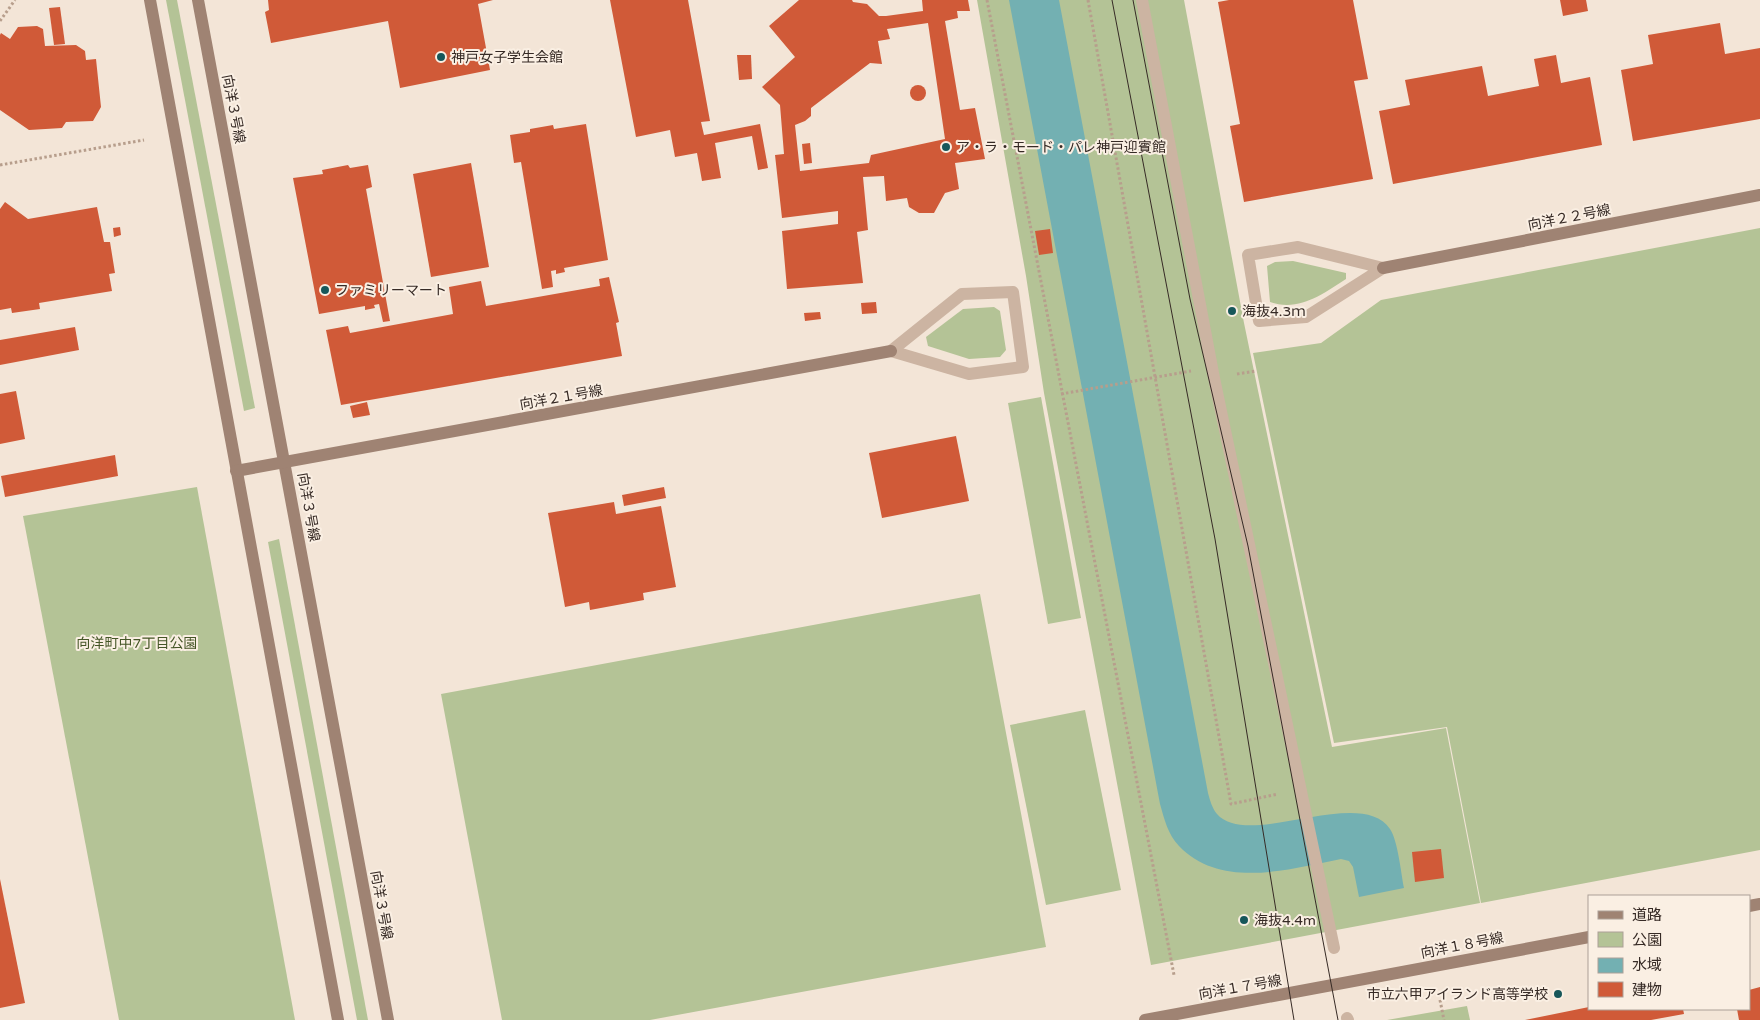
<svg xmlns="http://www.w3.org/2000/svg" width="1760" height="1020" font-family="'Varela Round','Noto Sans JP',sans-serif">
<style>
.green{fill:#b4c396}
.water{fill:#73b0b2}
.building{fill:#d05a38;fill-rule:evenodd}
.lines{fill:none;stroke-linecap:round;stroke-linejoin:round}
.path{stroke:#b79e8c;stroke-width:3;stroke-dasharray:2.5 2.5;stroke-linecap:butt}
.street{stroke:#ccb4a2;stroke-width:12}
.secondary{stroke:#9f8373;stroke-width:12}
.tram{stroke:#362a25;stroke-width:1}
.poi-dot{fill:#17575a;stroke:#faefe3;stroke-width:2}
.labels{text-anchor:middle;stroke-width:4;stroke-linejoin:round;paint-order:stroke}
.poi-label{font-size:14px;fill:#362a25;stroke:#faefe3;text-anchor:start}
.street-label{font-size:14px;fill:#362a25;stroke:#faefe3}
.park-label{font-size:14px;fill:#455627;stroke:#faefe3}
</style>
<rect width="100%" height="100%" fill="#f3e5d7"/>
<g class="green">
<path d="M166,0H177L255,408L244,411Z"/>
<path d="M977,0H1184L1244,323L1332,747L1446,728L1480,903L1151,965L1044,393L1026,276Z"/>
<path d="M1760,228V850L1481,903L1447,727L1334,743L1253,353L1321,343L1381,300Z"/>
<path d="M1293,261L1346,273V279C1323,294 1299,312 1270,302L1267,266L1275,262Z"/>
<path d="M994,307L1000,311L1006,350L1000,357L969,359L928,346L926,337L963,309Z"/>
<path d="M1041,397L1081,618L1048,624L1008,403Z"/>
<path d="M197,487L295,1020H119L23,516Z"/>
<path d="M279,539L368,1020H357L268,542Z"/>
<path d="M980,594L1046,947L650,1020H502L441,694Z"/>
<path d="M1085,710L1121,890L1046,905L1010,725Z"/>
<path d="M1467,1006L1470,1020H1387Z"/>
</g>
<path class="water" d="M1009,0H1059L1208,793C1210,800 1212,808 1217,814C1248,850 1360,785 1390,829C1398,841 1401,873 1404,888L1359,897L1353,867L1349,861L1341,859C1290,869 1221,890 1179,846C1168,835 1164,818 1160,804Z"/>
<g class="building">
<path d="M268,0H493L478,4L490,70L400,88L388,21L271,43L265,12L269,10Z"/>
<path d="M610,0H688L710,121L701,122L704,135L760,124L768,168L758,170L752,136L715,143L721,178L702,181L697,153L675,157L670,130L636,137Z"/>
<path d="M799,0H852L853,2L867,4L879,16H886L923,11L922,0H968L970,11H957L958,18L945,21L960,110L975,108L985,159L955,163L959,189L945,193L934,213H919L909,207L907,198L886,201L884,176L863,177L868,230L857,232L863,283L787,289L782,231L838,224V211L782,218L775,155L784,154L780,105L762,87L795,57L769,26ZM928,23L945,139L871,155L869,163L800,171L795,125L805,121L811,116V108L870,63L882,64L878,41L890,39L887,29Z"/>
<path d="M1229,0H1353L1368,79L1354,81L1373,179L1244,202L1230,126L1240,124L1218,2Z"/>
<path d="M1560,0H1586L1588,11L1563,16Z"/>
<path d="M60,7L65,44L54,45L49,8Z"/>
<path d="M1720,23L1725,54L1760,48V119L1633,141L1621,70L1653,64L1648,35Z"/>
<path d="M37,26L43,29L45,46L76,45L85,51L86,60L96,59L101,107L93,121L66,122L62,128L29,130L0,110V35L1,33L10,39L18,27Z"/>
<path d="M737,55H751L752,79L739,80Z"/>
<path d="M1556,55L1561,83L1590,77L1602,145L1393,184L1379,111L1410,105L1405,80L1482,66L1488,96L1539,86L1534,59Z"/>
<circle cx="918" cy="93" r="8"/>
<path d="M586,124L608,260L564,268L565,272L556,274V270L551,271L553,287L542,289L521,162L514,163L510,135L530,132V129L553,125L554,129Z"/>
<path d="M810,143L812,163L804,164L802,144Z"/>
<path d="M471,163L489,267L431,277L413,174Z"/>
<path d="M348,165L350,168L368,165L372,187L366,189L390,321L383,322L379,304L374,305L375,308L365,310V306L319,314L293,178L323,174L322,170Z"/>
<path d="M5,202L28,219L97,207L104,242H110L115,273L109,274L112,291L39,303L40,309L12,313L11,308L0,310V209Z"/>
<path d="M120,227L121,235L114,237L113,228Z"/>
<path d="M1050,229L1053,253L1039,255L1035,231Z"/>
<path d="M609,277L619,322L616,323L622,356L341,405L326,330L348,326L350,333L453,314L449,287L481,281L486,306L600,286L599,279Z"/>
<path d="M876,302L877,313L862,314L861,303Z"/>
<path d="M820,312L821,319L805,321L804,313Z"/>
<path d="M75,327L79,350L0,365V340Z"/>
<path d="M16,391L25,439L0,444V394Z"/>
<path d="M367,402L370,415L353,418L350,406Z"/>
<path d="M956,436L969,501L882,518L869,453Z"/>
<path d="M115,455L118,476L5,497L1,476Z"/>
<path d="M664,487L666,498L624,506L622,495Z"/>
<path d="M614,502L616,514L661,506L676,587L643,593L644,600L590,610L589,602L565,607L548,513Z"/>
<path d="M1441,849L1444,878L1415,882L1412,852Z"/>
<path d="M0,879L25,1003L0,1008Z"/>
<path d="M1760,987V1020H1739L1737,1009H1749V990Z"/>
<path d="M1589,1007L1683,1009L1684,1014L1651,1020H1525Z"/>
</g>
<g class="lines">
<g class="path">
<path d="M987,0L1174,975"/>
<path d="M1088,0L1231,804L1278,794"/>
<path d="M0,21L15,0"/>
<path d="M0,165L144,140"/>
<path d="M1237,374L1256,371"/>
<path d="M1061,394L1191,371"/>
<path d="M1440,1000L1444,1020"/>
</g>
<g class="street">
<path d="M1142,0L1214,378L1334,948"/>
<path d="M1298,247L1383,268L1306,317L1259,321L1248,255Z"/>
<path d="M1013,292L1023,367L969,374L891,351L962,294Z"/>
<path d="M1347,1018L1348,1020"/>
</g>
<g class="secondary">
<path d="M150,0L338,1020"/>
<path d="M198,0L388,1020"/>
<path d="M1383,268L1760,195"/>
<path d="M236,471L891,351"/>
<path d="M1749,906L1760,904"/>
<path d="M1145,1020L1589,937"/>
</g>
<g class="tram">
<path d="M1112,0L1215,539L1294,1020"/>
<path d="M1133,0L1190,299L1248,546L1338,1020"/>
</g>
</g>
<g class="poi-dot">
<circle cx="441" cy="57" r="5"/>
<circle cx="946" cy="147" r="5"/>
<circle cx="325" cy="290" r="5"/>
<circle cx="1232" cy="311" r="5"/>
<circle cx="1244" cy="920" r="5"/>
<circle cx="1558" cy="994" r="5"/>
</g>
<g class="labels">
<g class="poi-label">
<text x="451" y="62">神戸女子学生会館</text>
<text x="956" y="152">ア・ラ・モード・パレ神戸迎賓館</text>
<text x="335" y="295">ファミリーマート</text>
<text x="1242" y="316">海抜4.3ｍ</text>
<text x="1254" y="925">海抜4.4m</text>
<text x="1548" y="999" text-anchor="end">市立六甲アイランド高等学校</text>
</g>
<g class="street-label">
<text transform="translate(234 109) rotate(79)" y="5">向洋３号線</text>
<text transform="translate(1569 217) rotate(-11)" y="5">向洋２２号線</text>
<text transform="translate(561 397) rotate(-10)" y="5">向洋２１号線</text>
<text transform="translate(309 507) rotate(80)" y="5">向洋３号線</text>
<text transform="translate(382 905) rotate(80)" y="5">向洋３号線</text>
<text transform="translate(1462 945) rotate(-11)" y="5">向洋１８号線</text>
<text transform="translate(1240 987) rotate(-10)" y="5">向洋１７号線</text>
</g>
<g class="park-label">
<text x="137" y="648">向洋町中7丁目公園</text>
</g>
</g>
<rect x="1588" y="895" width="162" height="115" fill="#faefe3" stroke="#aca097"/>
<rect x="1598" y="911" width="25" height="8" fill="#9f8373" stroke="#aca097"/>
<text x="1632" y="920" font-size="15" fill="#362a25">道路</text>
<rect x="1598" y="932" width="25" height="15" fill="#b4c396" stroke="#aca097"/>
<text x="1632" y="945" font-size="15" fill="#362a25">公園</text>
<rect x="1598" y="958" width="25" height="15" fill="#73b0b2" stroke="#aca097"/>
<text x="1632" y="970" font-size="15" fill="#362a25">水域</text>
<rect x="1598" y="982" width="25" height="15" fill="#d05a38" stroke="#aca097"/>
<text x="1632" y="995" font-size="15" fill="#362a25">建物</text>
</svg>
